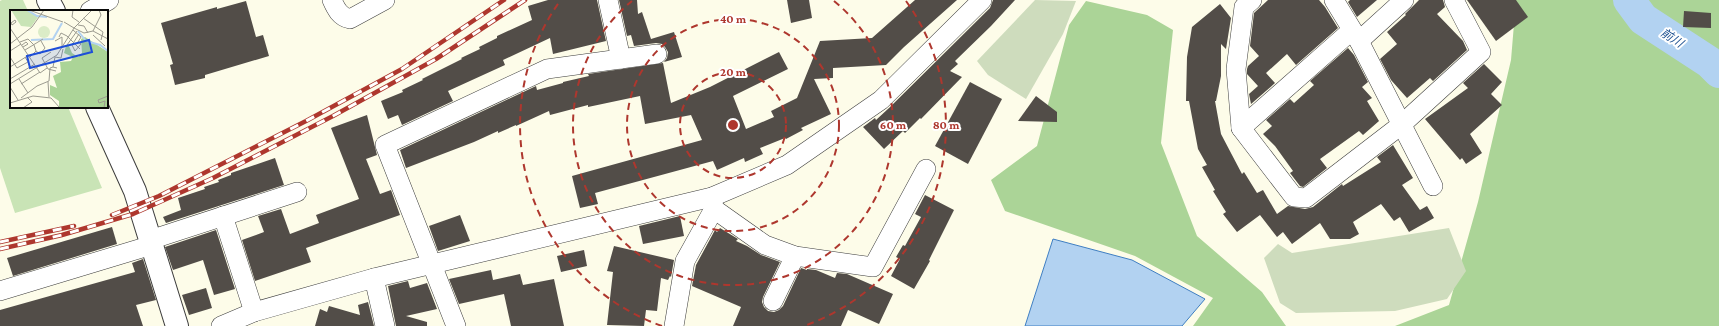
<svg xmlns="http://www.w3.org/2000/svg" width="1719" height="326" font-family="'Crimson Pro','Noto Sans JP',serif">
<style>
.green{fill:#c9e4b6}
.forest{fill:#abd497}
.cemetery{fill:#cedcbd}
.water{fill:#b2d2f1;stroke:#3f7ec2}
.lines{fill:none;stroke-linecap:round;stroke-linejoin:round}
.river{stroke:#b2d2f1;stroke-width:32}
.building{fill:#524d48}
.minor-casing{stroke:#3d3d3d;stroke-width:20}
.tertiary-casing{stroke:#3d3d3d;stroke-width:24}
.minor{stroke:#fff;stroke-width:19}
.tertiary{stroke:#fff;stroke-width:22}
.rail-casing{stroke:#ae372e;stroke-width:4.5}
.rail{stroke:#fff;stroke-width:3;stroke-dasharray:9;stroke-linecap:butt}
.ring{fill:none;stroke:#ae372e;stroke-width:2;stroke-dasharray:7 5}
.labels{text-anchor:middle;stroke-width:4;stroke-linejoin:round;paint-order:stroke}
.water-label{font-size:12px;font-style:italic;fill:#1e5191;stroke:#fff}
.inset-river{fill:none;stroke:#b2d2f1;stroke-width:2}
.inset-road{fill:none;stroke:#9c9b90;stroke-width:1}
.view{fill:#1d4ed8;fill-opacity:0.15;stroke:#1d4ed8;stroke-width:2}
.inset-edge{fill:none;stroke:#0a0a0a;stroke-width:2}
.centre{fill:#ae372e;stroke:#fff;stroke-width:2}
.ring-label{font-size:12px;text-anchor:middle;font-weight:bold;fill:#ae372e;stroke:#fff;stroke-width:4;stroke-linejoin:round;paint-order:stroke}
</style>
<rect width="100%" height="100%" fill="#fdfce9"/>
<path class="green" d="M2,0H23L28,11H11V107H68L102,188L15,213L0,168V1Z"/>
<g class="forest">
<path d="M1516,0H1719V326H1395L1449,305L1478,202L1511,60Z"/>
<path d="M1086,1L1147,15L1173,30L1161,143L1197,236L1262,292L1286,326H1193L1213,298L1135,256L1005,211L991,180L1037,146L1069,25Z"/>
</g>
<g class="cemetery">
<path d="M1035,0L1076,1L1063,34L1026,99L988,75L977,61Z"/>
<path d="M1449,228L1466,271L1447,299L1395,311L1296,313L1280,303L1264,258L1278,244L1292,253Z"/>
</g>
<path class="water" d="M1053,239L1132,260L1205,299L1182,326H1025Z"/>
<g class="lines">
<path class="river" d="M1629,0L1643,19L1709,62L1719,72"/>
</g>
<g class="building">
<path d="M548,0H597L606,41L553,54L550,38L503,60L505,65L448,91L453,101L402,125L398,115L388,119L381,101L403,92L402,90L423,80L422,79L462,59L461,58L480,49L479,47L497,38V36L532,20L528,6Z"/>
<path d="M619,0H637L638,14L642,12L651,39L674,32L682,57L664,62L667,58L668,52L665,47L662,44L656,43L634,46L631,35L627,36Z"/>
<path d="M787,0H809L812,18L791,23Z"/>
<path d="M915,0H957L904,47L886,65L833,68V78L814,79L831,114L801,128L803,130L786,139L785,138L760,148L763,154L745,162L744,158L717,170L713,161L595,193L598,204L580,208L572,176L702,140L691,115L645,124L640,96L588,107V105L550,115L549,111L516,126V125L498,133V131L474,142L406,168L400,150L536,86L537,90L563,83V82L589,76L588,74L663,63L671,103L710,87L779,52L788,69L733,96L746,129L774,117L771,111L797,98L820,41L872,38Z"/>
<path d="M993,0H1015L991,26L955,61L958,64L950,71L962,77L921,119L920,118L905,133L903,131L884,149L863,127L875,118L876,120L889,108L990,8Z"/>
<path d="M1268,0H1319L1325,7L1338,28L1296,65L1287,54L1266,73L1275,83L1251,104L1249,94L1258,86L1247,74V69L1248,66L1259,56L1250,46L1254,13Z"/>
<path d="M1350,0H1377L1357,17L1348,2Z"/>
<path d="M1419,0H1443L1445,7L1437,14L1463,41L1467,50L1433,81L1430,78L1407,98L1391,80L1380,59L1397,44L1387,32L1406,15L1405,14Z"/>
<path d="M1467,0H1516L1528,17L1496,41Z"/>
<path d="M246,1L256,37L263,35L269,56L205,75V78L175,85L170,65L173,64L161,23L217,7V9Z"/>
<path d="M1220,4L1231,18L1226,49L1221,44V76L1216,101H1215L1221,134L1242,174L1244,172L1257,193L1263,190L1277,214L1288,206L1305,209L1313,207L1342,184L1343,186L1381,162L1377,157L1393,145L1413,178L1402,185L1420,210L1427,206L1434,218L1409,232L1400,217L1394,221L1381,204L1353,222L1359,234L1350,239H1330L1320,223L1292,244L1283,232L1277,237L1260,215L1237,232L1223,214L1226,212L1213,191L1215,190L1202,167L1207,165L1198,149L1189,101H1186L1187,57L1192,27Z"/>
<path d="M1684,11L1711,13V28L1683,27Z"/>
<path d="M1348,48L1354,55L1368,82L1362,87L1372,98L1367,101L1379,121L1363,135L1359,131L1320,159L1327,168L1303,187L1300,186L1290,173L1293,171L1275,146L1263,134L1272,126L1266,120L1290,99L1294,103L1314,85L1310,81Z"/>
<path d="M1484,64L1502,82L1491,94L1502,105L1470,134L1482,153L1466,164L1462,158L1460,160L1425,119L1468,88L1463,83Z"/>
<path d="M970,82L1002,99L968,164L935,146Z"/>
<path d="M1036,96L1057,112V122L1018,121Z"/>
<path d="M367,115L377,155L366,159L380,194L391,190L400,215L306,248L311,262L255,281L242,240L264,232L258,216L281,209L290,234L319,223L316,215L359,199L331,128Z"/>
<path d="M275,158L284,185L166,223L163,217L181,210L178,198L205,189L204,187L219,182L218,180L231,175V173Z"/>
<path d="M925,195L954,210L929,260L930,261L914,289L891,276L900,259L896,257L903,245L905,246L921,217L915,214Z"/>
<path d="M460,215L470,241L438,251L429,226Z"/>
<path d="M680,216L684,236L643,244L639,226Z"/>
<path d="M112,227L117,244L13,276L7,258Z"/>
<path d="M720,228L738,239L736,241L747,246L761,255L780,262L763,297L762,302L764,307L768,311L774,312L779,310L783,306L801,268L807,270V269L816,270L835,278L837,273L847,274L893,294L879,324L848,310L841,326H733L741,307L692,286L696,265L715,230L717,232Z"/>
<path d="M216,230L235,289L214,295L203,260L173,270L165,247Z"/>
<path d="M614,246L674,260L671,277L670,276L668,280L661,278L657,311L646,310L644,326L607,325L613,272L607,271Z"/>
<path d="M584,250L587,266L561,272L557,256Z"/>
<path d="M143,259L156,300L136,305L143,326H0V310L135,272L132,263Z"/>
<path d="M491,270L493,280L520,274L523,285L554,279L564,326H511L504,294L459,304L449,279Z"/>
<path d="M408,281L410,288L427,283L437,309L406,316L427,322V326H396L388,286Z"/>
<path d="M206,288L212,308L189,315L182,295Z"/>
<path d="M368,302L374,326H315L320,309L327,312L329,306L360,315L358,305Z"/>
</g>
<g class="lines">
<g class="minor-casing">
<g id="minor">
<path d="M332,0C336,9 340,17 350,19L385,0"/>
<path d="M608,0L621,59"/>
<path d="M1252,0L1244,7L1236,69L1241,128L1294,197L1306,198L1401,125L1481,52L1454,0"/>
<path d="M1334,0L1359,41L1433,186"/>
<path d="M90,11L109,0"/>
<path d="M1359,41L1404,0"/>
<path d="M1241,128L1351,31"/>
<path d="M714,209L765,245L795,256L873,267L926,169"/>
<path d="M223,216L254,312"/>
<path d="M150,240L297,192"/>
<path d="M374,278L385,326"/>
<path d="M0,291L152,245"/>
<path d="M773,301L795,256"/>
<path d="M221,326L254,312L374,278L712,197L787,165L881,100L982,0"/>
<path d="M456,326L385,145L547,69L657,54"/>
<path d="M674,326L685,261L714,209L712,197"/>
</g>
</g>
<g class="tertiary-casing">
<g id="tertiary">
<path d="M48,0L54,11"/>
<path d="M97,107L135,191L177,326"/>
</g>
</g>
<use href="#minor" class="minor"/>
<use href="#tertiary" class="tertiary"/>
<g class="rail-casing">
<g id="rail">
<path d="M112,215L159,196L306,121L402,69L504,0"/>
<path d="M0,242L74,226"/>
<path d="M0,249L62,235L133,214L213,178L333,116L436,59L525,0"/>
</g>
</g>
<use href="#rail" class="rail"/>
</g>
<g class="ring">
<circle cx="733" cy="125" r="53"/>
<circle cx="733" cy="125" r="106"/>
<path d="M834 1A160 160 0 1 1 632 1"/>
<path d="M662 326A213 213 0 0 1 560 1M906 1A213 213 0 0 1 804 326"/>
</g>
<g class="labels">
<g class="water-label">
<text transform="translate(1672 38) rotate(33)" y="4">前川</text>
</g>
</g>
<g transform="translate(10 10)">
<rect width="98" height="98" fill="#fdfce9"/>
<path d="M1,0H16L28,7L21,17L11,16Z" fill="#c9e4b6"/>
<path d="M75,27L98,42V98H49V91L40,85V75L47,78L43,66L51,62L50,52L61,51L63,47L54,43L56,36H59L62,43L68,47L72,43L71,29Z" fill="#abd497"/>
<path d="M28 22a6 6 0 1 1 12 0a6 6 0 1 1-12 0Z" fill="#dbecc7"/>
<path class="inset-river" d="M17,0L27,6L37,7M68,21L76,31L90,35L98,41M21,30L43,29L52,13"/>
<path class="inset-road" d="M19,0L53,12M63,0L62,7L69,12M73,8L93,22L91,30M5,10L6,12L2,15L1,13ZM54,12L64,18L82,0M68,15L74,16L78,23M0,18L30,63L37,58M63,20L71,27L68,32M83,21L91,5L89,0M83,25L95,36M49,27L51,23L57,26L70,39M45,31L52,27V36M10,32L18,29L24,35M68,32L71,34L65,41L62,35L69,24M0,34L22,17L34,0M12,35L16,32L18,34L13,37M57,35L67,21M15,40L33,29M0,41L11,34M26,41L30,44L35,38L31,31M41,42L32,48L38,59L46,61M0,47L7,58L18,52L15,47M20,47L26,41L24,35M45,47L51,48L53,39M45,47L43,57L47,58M0,57L19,45M0,69L25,54M9,69L18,83M38,72L39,87M0,74L47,45L64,18L74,23L83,21L98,29M11,74L30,62M0,77L8,90M11,88L27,76L39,71L40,58L43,57M0,93L23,86L41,88L50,98M13,98L22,92L17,87M94,98L95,91L89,93L88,90L98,86"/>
<path class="view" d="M79,30L82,42L20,58L17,46Z"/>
<rect width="98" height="98" class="inset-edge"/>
</g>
<circle cx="733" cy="125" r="6" class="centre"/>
<g class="ring-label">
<text x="733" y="23">40 m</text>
<text x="733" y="76">20 m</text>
<text x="893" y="129">60 m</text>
<text x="946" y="129">80 m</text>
</g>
</svg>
